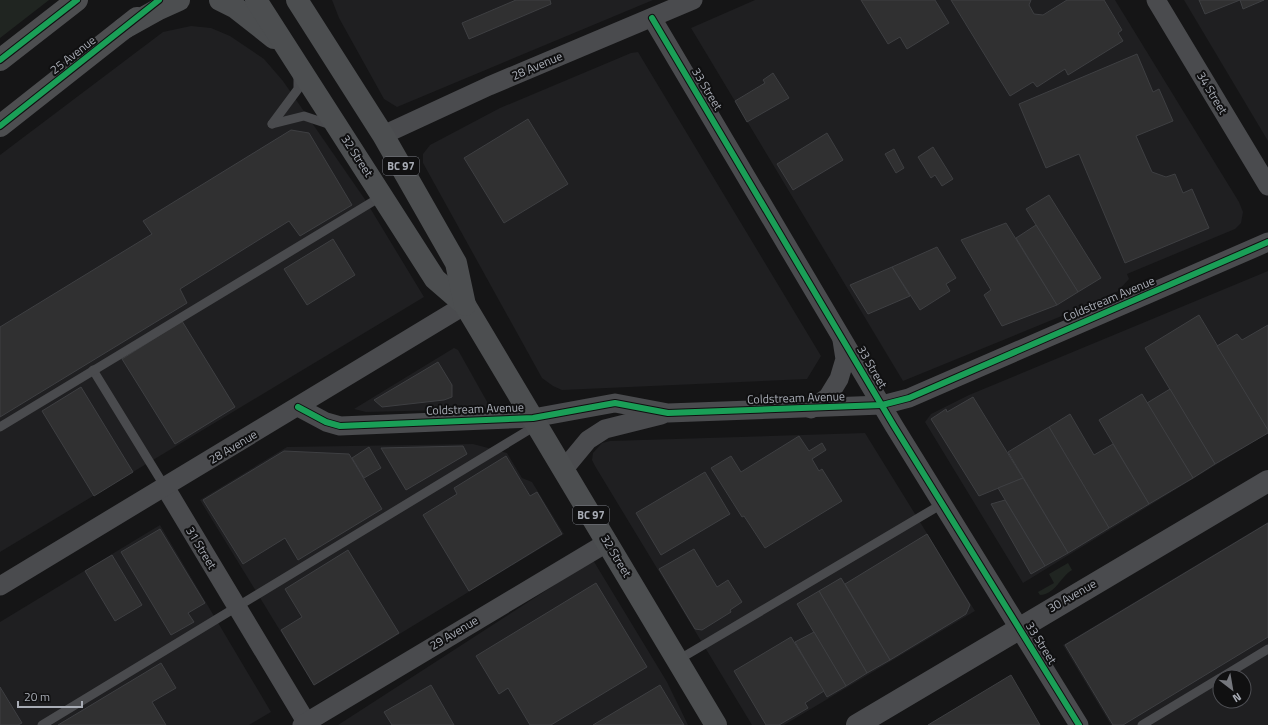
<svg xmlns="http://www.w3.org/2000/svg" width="1268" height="725" font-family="'Titillium Web',sans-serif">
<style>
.built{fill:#1f1f21;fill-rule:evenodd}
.green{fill:#202521}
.building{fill:#303031;stroke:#3e3f42}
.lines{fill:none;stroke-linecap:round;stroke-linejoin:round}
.service{stroke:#4a4b4e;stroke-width:9}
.minor{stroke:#4a4b4e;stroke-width:19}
.tertiary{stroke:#4a4b4e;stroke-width:22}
.primary{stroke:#4d4e50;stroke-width:22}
.trunk{stroke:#4c4e50;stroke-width:22}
.cycleway-casing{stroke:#101011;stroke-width:8}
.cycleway{stroke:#1a9f57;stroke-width:6}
.labels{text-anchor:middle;stroke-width:4;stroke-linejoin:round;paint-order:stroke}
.shield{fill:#101011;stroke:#7a7d84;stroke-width:1}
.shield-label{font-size:11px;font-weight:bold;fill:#a8acb5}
.street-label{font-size:12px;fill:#a8acb5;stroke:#101011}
</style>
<rect width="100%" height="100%" fill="#151516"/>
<g class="built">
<path d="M332,0H653L397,107L384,99L339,18Z"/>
<path d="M755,0H1115L1239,202L1243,212L1241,223L1235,229L1127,274L1129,279L1118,291L1108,297L903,381L691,28Z"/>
<path d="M1184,0H1268V141Z"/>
<path d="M191,26L211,28L230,36L264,59L283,81L364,198L424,297L0,552V155L163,32Z"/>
<path d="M638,52L821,356L807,379L562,390L553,386L542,378L423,163V154L430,145L500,108L631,53Z"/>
<path d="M1268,271V433L1023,583L925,422L931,414L969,395Z"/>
<path d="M454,348L458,350L490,407L484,409L366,412L354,409Z"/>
<path d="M865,433L975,611L784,725H752L595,466L592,460L593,453L602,443L610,441Z"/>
<path d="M473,444L507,453L522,478L532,482L564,534L314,686L200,500L287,447Z"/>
<path d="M1268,522V725H1111L1063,645ZM1220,677H1244V701H1220Z"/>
<path d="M160,525L271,712L249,725H0V622Z"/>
<path d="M593,560L667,682L688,725H338Z"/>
</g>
<g class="green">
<path d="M0,0H49L0,38Z"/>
<path d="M1068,563L1072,570C1059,578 1056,594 1040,595L1038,592L1054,583L1049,574Z"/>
</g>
<g class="building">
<path d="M516,0H550L551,4L469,39L462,23Z"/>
<path d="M861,0H935L949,23L907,49L900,37L888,44Z"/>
<path d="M951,0H1031L1029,5L1034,14L1043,15L1067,0H1104L1122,30L1118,33L1123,41L1068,75L1065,69L1037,87L1033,82L1010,96Z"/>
<path d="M1199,0H1264L1243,9L1240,0L1205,14Z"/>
<path d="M1137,54L1153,92L1159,89L1173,121L1136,136L1152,172L1166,177L1175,174L1183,193L1192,189L1209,228L1125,263L1079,154L1046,168L1019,104Z"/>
<path d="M773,73L789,98L747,122L735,101L765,83L763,80Z"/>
<path d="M528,119L568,184L504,223L464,158Z"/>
<path d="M291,130L309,133L352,205L300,236L289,221L180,289L187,303L0,417V327L152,234L143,221Z"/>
<path d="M827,133L843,160L793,190L777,164Z"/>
<path d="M933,147L953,179L942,186L935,175L931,178L918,157Z"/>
<path d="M894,149L904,168L896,173L885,154Z"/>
<path d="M1049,195L1101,278L1078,292L1026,209Z"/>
<path d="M1006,223L1057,305L1002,326L984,295L991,290L961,240Z"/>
<path d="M1036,225L1078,292L1057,305L1016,238Z"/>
<path d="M333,239L355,275L307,305L284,269Z"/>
<path d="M937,247L956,278L946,284L950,291L920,310L892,267Z"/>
<path d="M892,267L910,296L868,314L850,285Z"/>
<path d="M1199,315L1268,430V433L1215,464L1145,348Z"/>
<path d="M182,321L235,407L175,444L122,359Z"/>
<path d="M1268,325V430L1217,346L1237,334L1242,340Z"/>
<path d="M438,362L452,385V397L444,400L382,407L374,400Z"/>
<path d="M81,387L133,472L94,496L42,411Z"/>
<path d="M1170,389L1215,464L1193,478L1147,403Z"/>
<path d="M1142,394L1193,478L1149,504L1099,420Z"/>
<path d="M973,397L1023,478L979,496L931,419L946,409L947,412Z"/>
<path d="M1070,414L1094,455L1113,444L1149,504L1109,528L1049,427Z"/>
<path d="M1049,427L1109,528L1068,553L1008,452Z"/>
<path d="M799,436L809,451L822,443L826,450L812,459L819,471L822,469L842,501L765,548L744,516L742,517L711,468L731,456L741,472Z"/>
<path d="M463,446L467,454L406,490L381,448Z"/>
<path d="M369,447L381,468L364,478L352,458Z"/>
<path d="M284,451L349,454L382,509L298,560L285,538L243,564L203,500Z"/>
<path d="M506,456L530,496L537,492L562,534L469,591L423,515L457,494L454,488Z"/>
<path d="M705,472L730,514L661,555L636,513Z"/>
<path d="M1023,478L1068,553L1045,566L998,488Z"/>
<path d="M1005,500L1045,566L1031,574L991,504Z"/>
<path d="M1268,523V637L1123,725H1113L1065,645Z"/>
<path d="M160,529L205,603L188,613L194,622L171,635L121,552Z"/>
<path d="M927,534L970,605L966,614L890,660L845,584Z"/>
<path d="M694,549L717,587L728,580L742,602L730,610L731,612L702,630L695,629L659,569Z"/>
<path d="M348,550L399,633L314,685L281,630L302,617L285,589Z"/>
<path d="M112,555L142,605L115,621L85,571Z"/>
<path d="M841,578L890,660L867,673L819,591Z"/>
<path d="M596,583L647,667L551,725H530L508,688L499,694L476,656Z"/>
<path d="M819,591L867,673L846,686L797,604Z"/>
<path d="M814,632L846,686L827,697L795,642Z"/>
<path d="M791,637L824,691L805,703L808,708L779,725H766L734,671Z"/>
<path d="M161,663L176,688L152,702L166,725H58Z"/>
<path d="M1011,675L1040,725H928Z"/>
<path d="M431,685L454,725H392L384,712Z"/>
<path d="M660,685L684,725H593Z"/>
<path d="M0,687L22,723L18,725H0Z"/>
</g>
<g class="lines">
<g class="service">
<path d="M272,124L304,116L331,125"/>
<path d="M272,124L298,89V75"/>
<path d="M93,370L165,487"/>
<path d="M0,427L382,196"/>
<path d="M678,660L942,504"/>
<path d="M1222,677L1268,649"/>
<path d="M42,725L537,425"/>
<path d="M1142,725L1220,678"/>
</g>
<g class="minor">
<path d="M1156,0L1268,186"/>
<path d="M652,18L894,426L1079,725"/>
<path d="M383,135L489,86L693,0"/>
<path d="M298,407L326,422L340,426L533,418L615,403L668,413L882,405L909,398L1268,242"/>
<path d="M811,409L828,397L839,379L845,359L842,340"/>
<path d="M564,469L588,440L605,429L661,415"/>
<path d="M165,487L308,725"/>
<path d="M0,586L465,305"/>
<path d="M302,725L608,542"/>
</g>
<path class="tertiary" d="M857,725L1268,481"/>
<g class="primary">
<path d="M0,60L77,0"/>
<path d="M0,126L137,18"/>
</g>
<g class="trunk">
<path d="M220,0L236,8L274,38"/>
<path d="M256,0L435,279L465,305L716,725"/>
<path d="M297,0L383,135L456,263L465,305"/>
<path d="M123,29L159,9L179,0"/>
</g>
<g class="cycleway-casing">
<g id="cycleway">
<path d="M652,18L894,426L1079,725"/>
<path d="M0,60L77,0"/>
<path d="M0,126L159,0"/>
<path d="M298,407L326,422L340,426L533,418L615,403L668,413L882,405L909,398L1268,242"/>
</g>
</g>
<use href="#cycleway" class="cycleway"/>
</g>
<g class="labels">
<g class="shield">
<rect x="383" y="157" width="36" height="18" rx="3"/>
<rect x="573" y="506" width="36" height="18" rx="3"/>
</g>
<g class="shield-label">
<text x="401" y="170">BC 97</text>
<text x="591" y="519">BC 97</text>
</g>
<g class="street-label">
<text transform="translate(73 55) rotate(-38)" y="4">25 Avenue</text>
<text transform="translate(537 66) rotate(-23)" y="4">28 Avenue</text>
<text transform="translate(707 89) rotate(59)" y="4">33 Street</text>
<text transform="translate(1212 93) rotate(59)" y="4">34 Street</text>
<text transform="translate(357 156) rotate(57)" y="4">32 Street</text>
<text transform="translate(1109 299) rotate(-23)" y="4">Coldstream Avenue</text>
<text transform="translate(872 367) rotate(60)" y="4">33 Street</text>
<text transform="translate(796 398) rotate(-2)" y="4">Coldstream Avenue</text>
<text transform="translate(475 409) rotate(-2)" y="4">Coldstream Avenue</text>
<text transform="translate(233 447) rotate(-31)" y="4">28 Avenue</text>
<text transform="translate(201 548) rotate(59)" y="4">31 Street</text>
<text transform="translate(616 556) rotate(59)" y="4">32 Street</text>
<text transform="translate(1072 596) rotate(-30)" y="4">30 Avenue</text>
<text transform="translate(454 633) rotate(-31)" y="4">29 Avenue</text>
<text transform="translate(1041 643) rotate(58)" y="4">33 Street</text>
</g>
</g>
<g transform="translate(1232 689) rotate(149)"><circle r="19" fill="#101011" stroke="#4d4e53"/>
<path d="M0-3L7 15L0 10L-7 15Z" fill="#75777d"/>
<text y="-6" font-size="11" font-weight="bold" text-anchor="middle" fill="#a8acb5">N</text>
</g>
<path d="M18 701v6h64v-6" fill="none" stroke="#a8acb5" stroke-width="2"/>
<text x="24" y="701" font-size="12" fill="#a8acb5" stroke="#101011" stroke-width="3" paint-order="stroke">20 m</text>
</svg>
